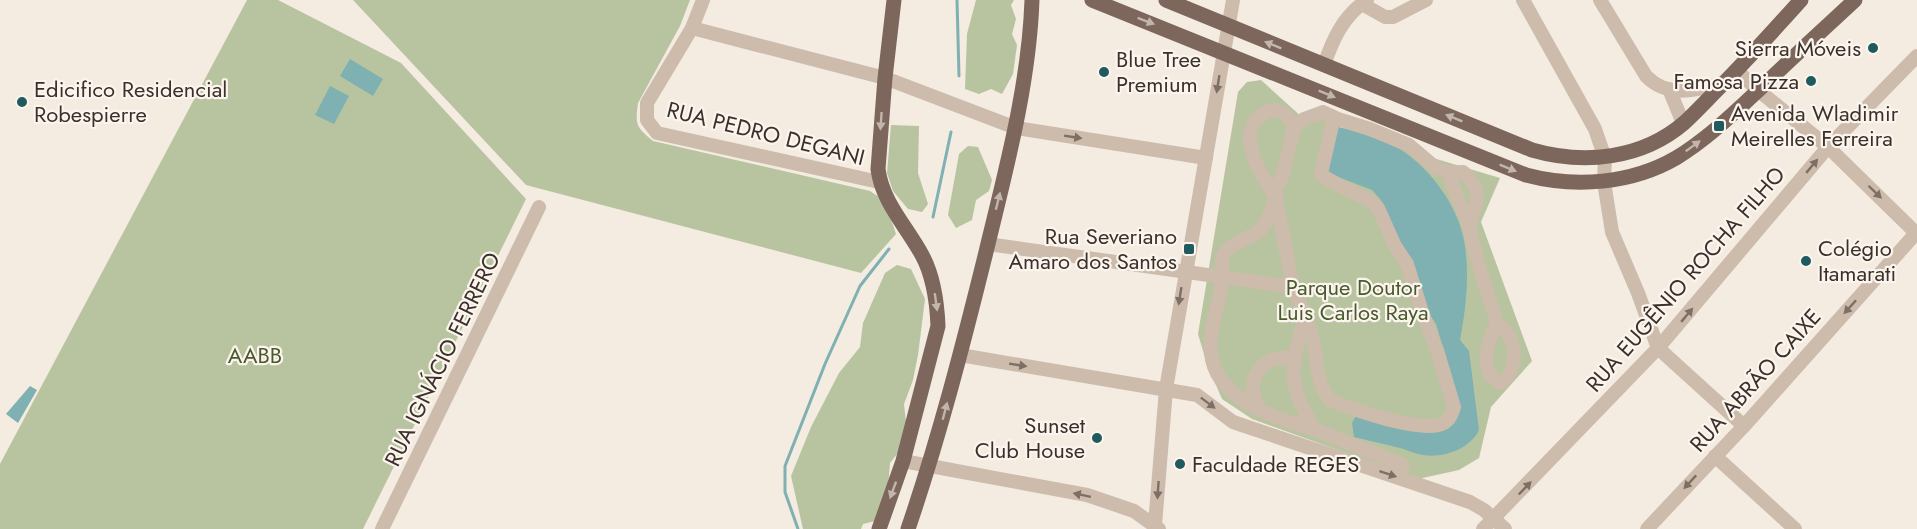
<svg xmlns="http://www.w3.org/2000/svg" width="1917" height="529" font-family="Jost,sans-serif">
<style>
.green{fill:#b8c4a0}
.water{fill:#7fb0b2}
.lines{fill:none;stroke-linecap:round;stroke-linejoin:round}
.stream{stroke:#7fb0b2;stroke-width:3}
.minor{stroke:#cdbbac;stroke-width:14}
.major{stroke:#7d675c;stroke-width:15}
.oneway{fill:#c2b5ac}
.oneway2{fill:#7d6f65}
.poi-dot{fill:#1f5a5e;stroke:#fbf5ee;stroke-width:2}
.labels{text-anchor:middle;stroke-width:4.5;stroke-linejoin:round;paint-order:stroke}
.poi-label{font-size:22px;fill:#3b302b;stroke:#fbf5ee;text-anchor:start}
.street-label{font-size:22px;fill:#3b302b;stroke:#fbf5ee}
.park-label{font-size:22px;fill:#4a5a2e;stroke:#fbf5ee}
</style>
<rect width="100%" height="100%" fill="#f4ebe1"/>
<g class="green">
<path d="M247,0H278L401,63L526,199L363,529H0V464Z"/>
<path d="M353,0H690L680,26L638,103C635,125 636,127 653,141L870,191L885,201L896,234L861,273L526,185Z"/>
<path d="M976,0H1014L1011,5L1016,19L1012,34L1017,45L1013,74L1002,94L991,89L979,94L965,89L967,34Z"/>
<path d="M1261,80L1304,119L1334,117L1333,128L1500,178L1481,222L1532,361L1491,407L1479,458L1459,470L1418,479L1252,419L1222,399L1207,364L1198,334L1238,92L1247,82Z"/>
<path d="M891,125L919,126L918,173L928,204L922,212L908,209L893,191L887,173Z"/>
<path d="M968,146L978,147L992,180L989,191L976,200L972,220L956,228L948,215L959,154Z"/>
<path d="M897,265L911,269L925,299L918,355L913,380L904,404L906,422L901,449L890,463L888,488L875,521L863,524L861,529H803L791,476L811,427L839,373L860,347L863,323L885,273Z"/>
</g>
<g class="water">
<path d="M350,59L383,79L373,96L340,76Z"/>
<path d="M330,86L349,96L334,124L315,115Z"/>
<path d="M1334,126C1354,130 1386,140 1403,151C1432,171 1457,205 1464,240C1470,272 1466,309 1460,340L1469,351L1479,430C1470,450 1439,460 1418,454C1412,453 1406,449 1400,448C1385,444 1369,441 1354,437L1352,423L1358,412L1438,431L1454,424L1459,414L1446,358L1436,324L1426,309L1413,264L1397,239L1381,200L1372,190L1328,173L1326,163Z"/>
<path d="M30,386L37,390L18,423L6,414Z"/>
</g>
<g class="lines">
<g class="stream">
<path d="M957,0L959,76"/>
<path d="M933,217L951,132"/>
<path d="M798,529L785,492V466L825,364L860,286L889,249"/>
</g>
<g class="minor">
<path d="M703,0L692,28L647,103V120L657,133L879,182"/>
<path d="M1523,0L1595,129L1605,158L1604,182L1612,232L1638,293L1658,348L1744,426"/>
<path d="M1600,0L1646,76C1668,99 1697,90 1723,83"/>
<path d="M1362,4L1385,17H1393L1426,0"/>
<path d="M692,28L885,78L1016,128L1206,158"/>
<path d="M1324,65C1333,39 1343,16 1367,0"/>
<path d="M1736,70L1758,90L1828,147L1916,233"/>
<path d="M1669,89L1683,123"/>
<path d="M1328,116L1370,129L1409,145L1436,168L1452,173L1451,182L1469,225L1476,256L1497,323C1488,340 1476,374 1502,383C1520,367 1517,336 1497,323"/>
<path d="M1292,133L1294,128C1282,94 1246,115 1250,143C1253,163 1266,182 1276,198C1272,208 1267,224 1259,231C1249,239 1233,241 1225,253C1219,260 1224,271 1223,280C1222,286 1220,292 1219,298C1215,315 1209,334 1211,352C1214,399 1276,419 1314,429"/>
<path d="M1452,173L1463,172C1483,190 1478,202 1469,225"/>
<path d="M988,244L1293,287C1300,305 1311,325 1314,344C1318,366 1316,383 1331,401C1354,409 1423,435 1444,423C1450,419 1452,414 1454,407L1437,350L1423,315L1407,264L1395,246L1378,208L1369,200L1342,187L1323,176L1321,173L1334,117L1323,112L1304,119L1294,128L1282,177L1276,188V198L1293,287"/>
<path d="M1305,319C1289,369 1287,382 1314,429L1403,465"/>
<path d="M960,355L1197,395L1233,422L1470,502L1484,510L1505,529"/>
<path d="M1258,408C1256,401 1253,395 1253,389C1252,376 1263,362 1274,359C1281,356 1287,359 1293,356"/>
<path d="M1715,456L1795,529"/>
<path d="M903,461L1087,495L1134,511L1159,529"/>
<path d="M1155,525L1166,389L1233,0"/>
<path d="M382,529L539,207"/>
<path d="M1483,529L1658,348L1828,147L1917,56"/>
<path d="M1647,529L1744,426L1917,232"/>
</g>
<g class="major">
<path d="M1092,0L1526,175C1575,188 1631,184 1676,158C1709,138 1737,110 1764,85C1794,56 1825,28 1855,0"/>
<path d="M1166,0L1532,150C1584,165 1642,159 1684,123C1696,112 1708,99 1720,87C1748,59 1775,29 1801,0"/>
<path d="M879,529L903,461L938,326C937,302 934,277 922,255C907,227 882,202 878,169L885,78L894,0"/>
<path d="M908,529C939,438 963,345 986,252C1006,169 1029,85 1032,0"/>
</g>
</g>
<defs><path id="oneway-solid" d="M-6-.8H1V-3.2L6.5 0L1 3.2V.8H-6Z" transform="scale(1.5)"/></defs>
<g class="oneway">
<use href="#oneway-solid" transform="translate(1146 21) rotate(21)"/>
<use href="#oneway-solid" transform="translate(1273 45) rotate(-158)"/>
<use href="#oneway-solid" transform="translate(1327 94) rotate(22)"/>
<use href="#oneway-solid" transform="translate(1454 118) rotate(-158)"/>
<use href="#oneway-solid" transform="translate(881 121) rotate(94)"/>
<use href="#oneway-solid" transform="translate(1693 146) rotate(-36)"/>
<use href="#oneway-solid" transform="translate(1508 168) rotate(22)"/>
<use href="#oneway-solid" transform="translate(998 201) rotate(-76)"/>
<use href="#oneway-solid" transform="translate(936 302) rotate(82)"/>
<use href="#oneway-solid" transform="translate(945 411) rotate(-75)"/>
<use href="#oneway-solid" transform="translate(893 490) rotate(110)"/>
</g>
<g class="oneway2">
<use href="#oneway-solid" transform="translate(1218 84) rotate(99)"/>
<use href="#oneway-solid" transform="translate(1073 137) rotate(9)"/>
<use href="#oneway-solid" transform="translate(1812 166) rotate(-50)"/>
<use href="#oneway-solid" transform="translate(1875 192) rotate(44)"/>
<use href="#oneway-solid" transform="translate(1180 296) rotate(99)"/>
<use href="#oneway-solid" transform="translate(1850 307) rotate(132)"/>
<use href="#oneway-solid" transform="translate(1687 315) rotate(-50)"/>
<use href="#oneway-solid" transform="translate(1018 365) rotate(9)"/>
<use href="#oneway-solid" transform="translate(1208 403) rotate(37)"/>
<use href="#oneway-solid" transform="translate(1388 474) rotate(18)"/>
<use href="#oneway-solid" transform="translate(1690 482) rotate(133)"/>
<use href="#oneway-solid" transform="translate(1525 488) rotate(-46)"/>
<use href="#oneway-solid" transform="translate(1158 490) rotate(94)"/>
<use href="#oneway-solid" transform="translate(1082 495) rotate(-168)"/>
</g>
<g class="poi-dot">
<circle cx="1873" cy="48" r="6"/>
<circle cx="1104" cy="72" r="6"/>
<circle cx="1811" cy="81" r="6"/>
<circle cx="22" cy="102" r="6"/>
<rect x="1713" y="120" width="12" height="12" rx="3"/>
<rect x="1183" y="243" width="12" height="12" rx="3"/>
<circle cx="1806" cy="261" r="6"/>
<circle cx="1097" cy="438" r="6"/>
<circle cx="1180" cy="464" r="6"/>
</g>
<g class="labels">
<g class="poi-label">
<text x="1861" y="56" text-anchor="end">Sierra Móveis</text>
<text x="1116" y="67">Blue Tree<tspan x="1116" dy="25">Premium</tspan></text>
<text x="1799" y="89" text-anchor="end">Famosa Pizza</text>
<text x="34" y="97">Edicifico Residencial<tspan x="34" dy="25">Robespierre</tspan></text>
<text x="1731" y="121">Avenida Wladimir<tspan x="1731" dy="25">Meirelles Ferreira</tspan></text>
<text x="1177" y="244" text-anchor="end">Rua Severiano<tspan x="1177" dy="25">Amaro dos Santos</tspan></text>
<text x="1818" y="256">Colégio<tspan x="1818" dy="25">Itamarati</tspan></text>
<text x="1085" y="433" text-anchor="end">Sunset<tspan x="1085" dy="25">Club House</tspan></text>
<text x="1192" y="472">Faculdade REGES</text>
</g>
<g class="street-label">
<text transform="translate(766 133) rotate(14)" y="8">RUA PEDRO DEGANI</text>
<text transform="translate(1685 279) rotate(-49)" y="8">RUA EUGÊNIO ROCHA FILHO</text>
<text transform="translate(442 359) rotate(-64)" y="8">RUA IGNÁCIO FERRERO</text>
<text transform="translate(1755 380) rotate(-48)" y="8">RUA ABRÃO CAIXE</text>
</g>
<g class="park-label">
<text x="1353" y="295">Parque Doutor<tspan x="1353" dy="25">Luis Carlos Raya</tspan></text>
<text x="255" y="363">AABB</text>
</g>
</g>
</svg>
